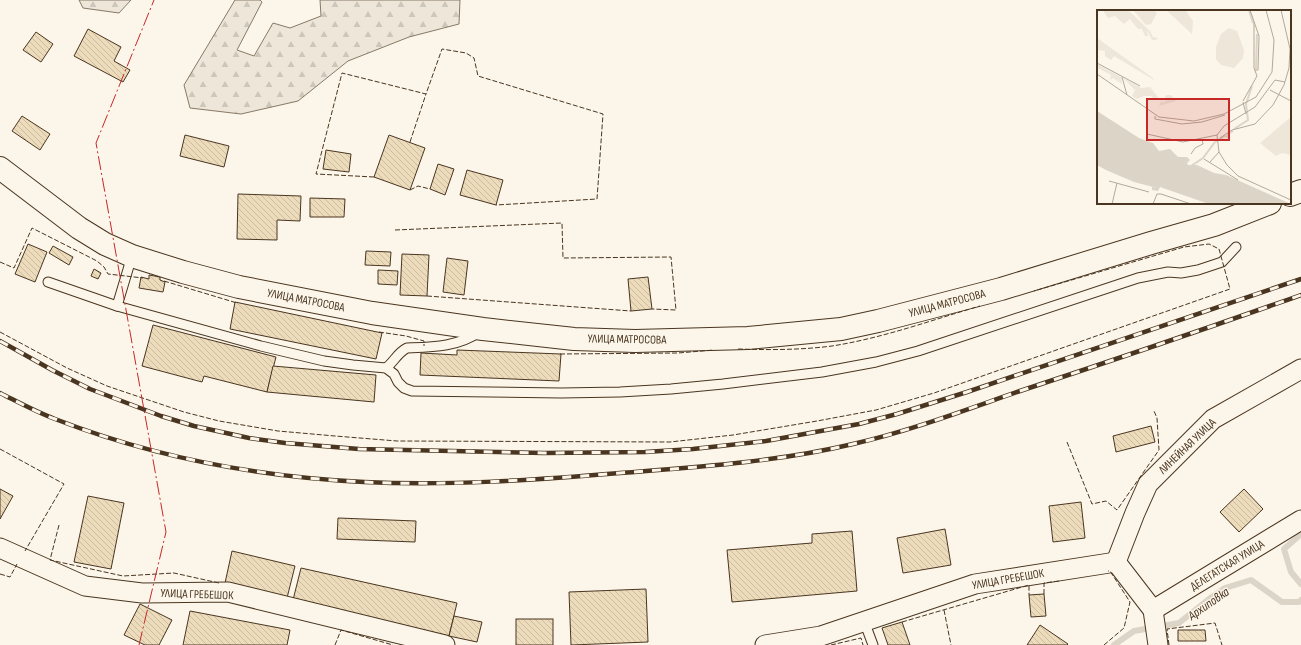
<svg xmlns="http://www.w3.org/2000/svg" width="1301" height="645" font-family="'Sofia Sans Condensed',sans-serif">
<style>
.forest{fill:url(#forest-firs);stroke:#887966}
.lines{fill:none;stroke-linecap:round;stroke-linejoin:round}
.stream{stroke:#dcd4c6;stroke-width:6}
.building{fill:url(#building-back-hatch);stroke:#4a3520}
.lane-casing{stroke:#4a3520;stroke-width:11}
.street-casing{stroke:#4a3520;stroke-width:21}
.secondary-casing{stroke:#4a3520;stroke-width:24}
.lane{stroke:#fbf6e9;stroke-width:9}
.street{stroke:#fbf6e9;stroke-width:19}
.secondary{stroke:#fbf6e9;stroke-width:22}
.rail-casing{stroke:#4a3520;stroke-width:4.5}
.rail{stroke:#fbf6e9;stroke-width:3;stroke-dasharray:9;stroke-linecap:butt}
.fence{stroke:#4a3520;stroke-width:1;stroke-dasharray:5 2;stroke-linecap:butt}
.power{stroke:#c62828;stroke-width:1;stroke-dasharray:14 3 2 3;stroke-linecap:butt}
.labels{text-anchor:middle;stroke-width:3;stroke-linejoin:round;paint-order:stroke}
.street-label{font-size:12px;fill:#4a3520;stroke:#fbf6e9}
.water-label{font-size:13px;font-style:italic;fill:#4a3520;stroke:#fbf6e9}
.inset-river{fill:none;stroke:#dcd4c6;stroke-width:2}
.inset-road{fill:none;stroke:#b4a999;stroke-width:1}
.view{fill:#c62828;fill-opacity:0.15;stroke:#c62828;stroke-width:2}
.inset-edge{fill:none;stroke:#4a3520;stroke-width:2}
</style>
<defs>
<pattern id="forest-firs" width="22" height="20" patternUnits="userSpaceOnUse"><rect width="22" height="20" fill="#ede6d9"/><path d="M5 1l3.5 6h-7zM16 11l3.5 6h-7z" fill="#cdc6ba"/></pattern>
<pattern id="building-back-hatch" width="6" height="6" patternUnits="userSpaceOnUse"><rect width="6" height="6" fill="#ecdcbc"/><path d="M-1 5l2 2M0 0l6 6M5-1l2 2" fill="none" stroke="#ccbda1"/></pattern>
</defs>
<rect width="100%" height="100%" fill="#fbf6e9"/>
<g class="forest">
<path d="M79,0H131L119,13L83,8Z"/>
<path d="M235,0H260L262,2L237,50L254,56L273,23L290,28L321,16L320,0H460L459,24L409,37L348,61L298,101L241,114L190,108L184,85Z"/>
</g>
<g class="lines">
<g class="stream">
<path d="M1301,534L1284,549L1291,572L1301,584"/>
<path d="M1114,645L1134,631L1179,623L1209,599L1225,588L1251,580L1282,602H1299L1301,600"/>
</g>
</g>
<g class="building">
<path d="M88,29L121,47L114,61L130,70L123,82L74,56Z"/>
<path d="M36,32L53,44L41,62L23,50Z"/>
<path d="M22,116L50,134L40,150L12,131Z"/>
<path d="M185,135L229,146L224,167L180,156Z"/>
<path d="M389,135L425,148L410,190L374,177Z"/>
<path d="M326,150L351,154L349,172L323,169Z"/>
<path d="M438,164L454,169L445,195L430,189Z"/>
<path d="M467,170L503,180L496,205L460,195Z"/>
<path d="M238,194L301,196L300,221L277,220V240L237,239Z"/>
<path d="M310,198L345,199L344,217H310Z"/>
<path d="M28,244L47,252L35,282L15,274Z"/>
<path d="M53,246L73,257L69,265L49,253Z"/>
<path d="M366,251L391,252L390,266L365,265Z"/>
<path d="M402,254L429,255L427,296L400,295Z"/>
<path d="M447,258L468,261L464,295L443,292Z"/>
<path d="M94,269L101,273L98,279L91,276Z"/>
<path d="M378,270L398,271L397,285L378,284Z"/>
<path d="M149,275L160,277V280L165,282L163,292L139,288L141,277L149,279Z"/>
<path d="M648,277L652,309L631,311L628,279Z"/>
<path d="M235,302L382,333L376,359L230,329Z"/>
<path d="M153,325L276,357L267,392L204,376L202,382L142,366Z"/>
<path d="M457,350L561,354L559,381L420,375L421,353L457,355Z"/>
<path d="M273,366L376,375L374,402L267,392Z"/>
<path d="M1151,426L1155,442L1116,452L1113,436Z"/>
<path d="M0,489L13,496L0,519Z"/>
<path d="M1244,489L1263,509L1239,532L1220,512Z"/>
<path d="M88,496L124,503L111,569L74,562Z"/>
<path d="M1081,502L1085,538L1053,542L1049,506Z"/>
<path d="M338,518L416,521L415,542L337,539Z"/>
<path d="M945,529L951,565L903,573L897,538Z"/>
<path d="M852,531L857,591L732,602L727,550L812,543V534Z"/>
<path d="M232,551L295,566L287,598L225,583Z"/>
<path d="M301,568L457,603L449,636L293,600Z"/>
<path d="M646,589L648,642L571,645L569,592Z"/>
<path d="M1044,594L1046,616L1031,617L1029,595Z"/>
<path d="M140,604L172,620L159,645H145L124,635Z"/>
<path d="M190,611L290,630L287,645H183Z"/>
<path d="M454,616L482,622L477,642L449,636Z"/>
<rect x="516" y="619" width="37" height="26"/>
<path d="M902,622L910,645H888L882,628Z"/>
<path d="M1040,625L1068,644L1067,645H1027Z"/>
<path d="M1178,630H1205L1206,641H1178Z"/>
</g>
<g class="lines">
<g class="lane-casing">
<g id="lane">
<path d="M132,256L117,306L261,346L324,361L353,365L386,368L394,374L398,382L404,388L412,391L561,393L620,392L671,389L723,384L822,372L876,362L918,351L1138,278L1168,272L1181,273L1198,270L1222,262L1236,247"/>
<path d="M48,282L117,306"/>
<path d="M386,368C394,362 397,353 407,348C431,347 458,347 479,332"/>
<path d="M864,621L873,645"/>
</g>
</g>
<g class="street-casing">
<g id="street">
<path d="M0,548L85,586L142,593L228,592L445,645"/>
<path d="M1116,562L1135,513L1148,484L1213,419L1301,369"/>
<path d="M1116,562L1153,610L1158,645"/>
<path d="M1153,610L1301,520"/>
<path d="M765,645L821,636L975,584L1116,562"/>
</g>
</g>
<g class="secondary-casing">
<g id="secondary">
<path d="M0,168L79,228L105,244L132,256L183,272L239,287L372,313L483,329L574,339L635,341L748,338L841,329L878,321L1001,289L1151,243L1214,225L1270,203"/>
<path d="M1290,195L1301,191"/>
</g>
</g>
<use href="#lane" class="lane"/>
<use href="#street" class="street"/>
<use href="#secondary" class="secondary"/>
<g class="rail-casing">
<g id="rail">
<path d="M0,341L52,370L90,389L127,403L161,416L194,426L249,438L285,443L359,449L544,453L645,452L693,449L766,441L859,424L897,414L967,392L1301,279"/>
<path d="M0,393C18,402 36,412 55,419C153,457 259,477 364,482C449,486 535,480 620,473C698,467 777,462 853,444C910,431 965,410 1020,391C1114,360 1208,328 1301,295"/>
</g>
</g>
<use href="#rail" class="rail"/>
<g class="fence">
<path d="M410,142L426,94"/>
<path d="M374,177L316,174L342,73L426,94L442,49L466,53L474,58L478,76L603,114L597,199L496,205"/>
<path d="M410,190L418,186L430,189"/>
<path d="M395,230L562,223L563,258L671,257L676,310L652,309"/>
<path d="M0,262L14,268L32,228L97,261L104,267L108,274L143,278"/>
<path d="M164,281L237,303"/>
<path d="M427,296L631,311"/>
<path d="M0,332L67,368L107,386L184,412L219,421L278,431L335,436L397,441L670,442L733,435L817,421L876,410L934,393L1230,289L1219,249L1209,244L1184,247L1034,291"/>
<path d="M379,332L406,336L424,341V346"/>
<path d="M738,349C769,350 801,350 832,346C883,338 932,320 980,306"/>
<path d="M560,354L678,353L714,350"/>
<path d="M1067,442L1092,504L1106,501L1117,510L1159,450L1157,418L1154,411"/>
<path d="M0,449L64,484L25,551"/>
<path d="M59,525L50,560L123,576L174,573L219,583"/>
<path d="M0,574L10,577L17,564"/>
<path d="M1044,594V583L1059,581"/>
<path d="M944,610L951,645"/>
<path d="M902,622L1029,585V595"/>
<path d="M335,645L341,630L393,645"/>
<path d="M831,645L861,638L863,645"/>
<path d="M1104,645L1124,628L1130,602L1110,571H1108"/>
<path d="M1169,645L1167,629L1215,623L1222,645"/>
</g>
<path class="power" d="M139,645L166,532L96,143L154,0"/>
</g>
<g class="labels">
<g class="street-label">
<text transform="translate(306 300) rotate(11)" y="4">УЛИЦА МАТРОСОВА</text>
<text transform="translate(947 303) rotate(-15)" y="4">УЛИЦА МАТРОСОВА</text>
<text transform="translate(627 339) rotate(1)" y="4">УЛИЦА МАТРОСОВА</text>
<text transform="translate(1187 446) rotate(-44)" y="4">ЛИНЕЙНАЯ УЛИЦА</text>
<text transform="translate(1227 565) rotate(-32)" y="4">ДЕЛЕГАТСКАЯ УЛИЦА</text>
<text transform="translate(1008 579) rotate(-10)" y="4">УЛИЦА ГРЕБЕШОК</text>
<text transform="translate(197 594) rotate(2)" y="4">УЛИЦА ГРЕБЕШОК</text>
</g>
<g class="water-label">
<text transform="translate(1208 603) rotate(-35)" y="5">Архиповка</text>
</g>
</g>
<g transform="translate(1097 10)">
<rect width="194" height="194" fill="#fbf6e9"/>
<path d="M132,18L140,21L147,40L146,48L137,58L124,55L119,49V37L124,24Z" fill="#ede6d9"/>
<path d="M6,0H31L53,21L56,27L61,28L59,30H55L50,20L51,26H48L45,19H41L33,9L27,14L18,6L11,8ZM36,0H57L60,3L54,14L49,15ZM69,0H88L96,11L95,24ZM0,28L56,68L57,70L17,46L14,50L8,46V41L0,40ZM0,54L24,67L25,74L16,68L13,70L14,65L1,58ZM26,68L44,78L53,77L61,87L58,90L54,86H47L40,89L35,86L38,80ZM69,85H74L79,91L62,96L65,89V93L70,90L68,88ZM194,107V145L185,143L179,146L163,133Z" fill="#ede6d9"/>
<path d="M0,101L42,128L56,133L62,141L73,139L81,147H90L93,150L90,153L91,155H100L117,163L129,165L194,194H112L63,177L61,181L55,180V177L60,178L37,172L9,160L0,155Z" fill="#dcd4c6"/>
<path class="inset-river" d="M152,0L156,13M159,59L160,24M137,119L151,110L149,94L155,76M94,156L106,148L118,132L128,126L132,127L131,124L136,121"/>
<path class="inset-road" d="M153,0L162,26L161,60H158M0,53L43,76M0,64L62,107L97,111L127,104L159,87L175,62L177,30L169,0M25,67L30,85M173,80L194,91M146,91L160,66L157,58V12M146,92L149,104M58,106V109L85,114L105,112L128,105M50,124L86,132L120,125M120,125L127,116L158,97L178,70L188,72M123,128L135,120L158,114L176,95L187,75L192,58L193,39L184,0M122,142L130,155L141,166M94,144L98,138L106,134L105,129M107,149L141,170M113,152L122,142L120,125M141,166L194,190M12,171L52,182M15,194L20,173M56,194L60,184H64L94,194"/>
<path class="view" d="M50,89H132V130H50Z"/>
<rect width="194" height="194" class="inset-edge"/>
</g>
</svg>
